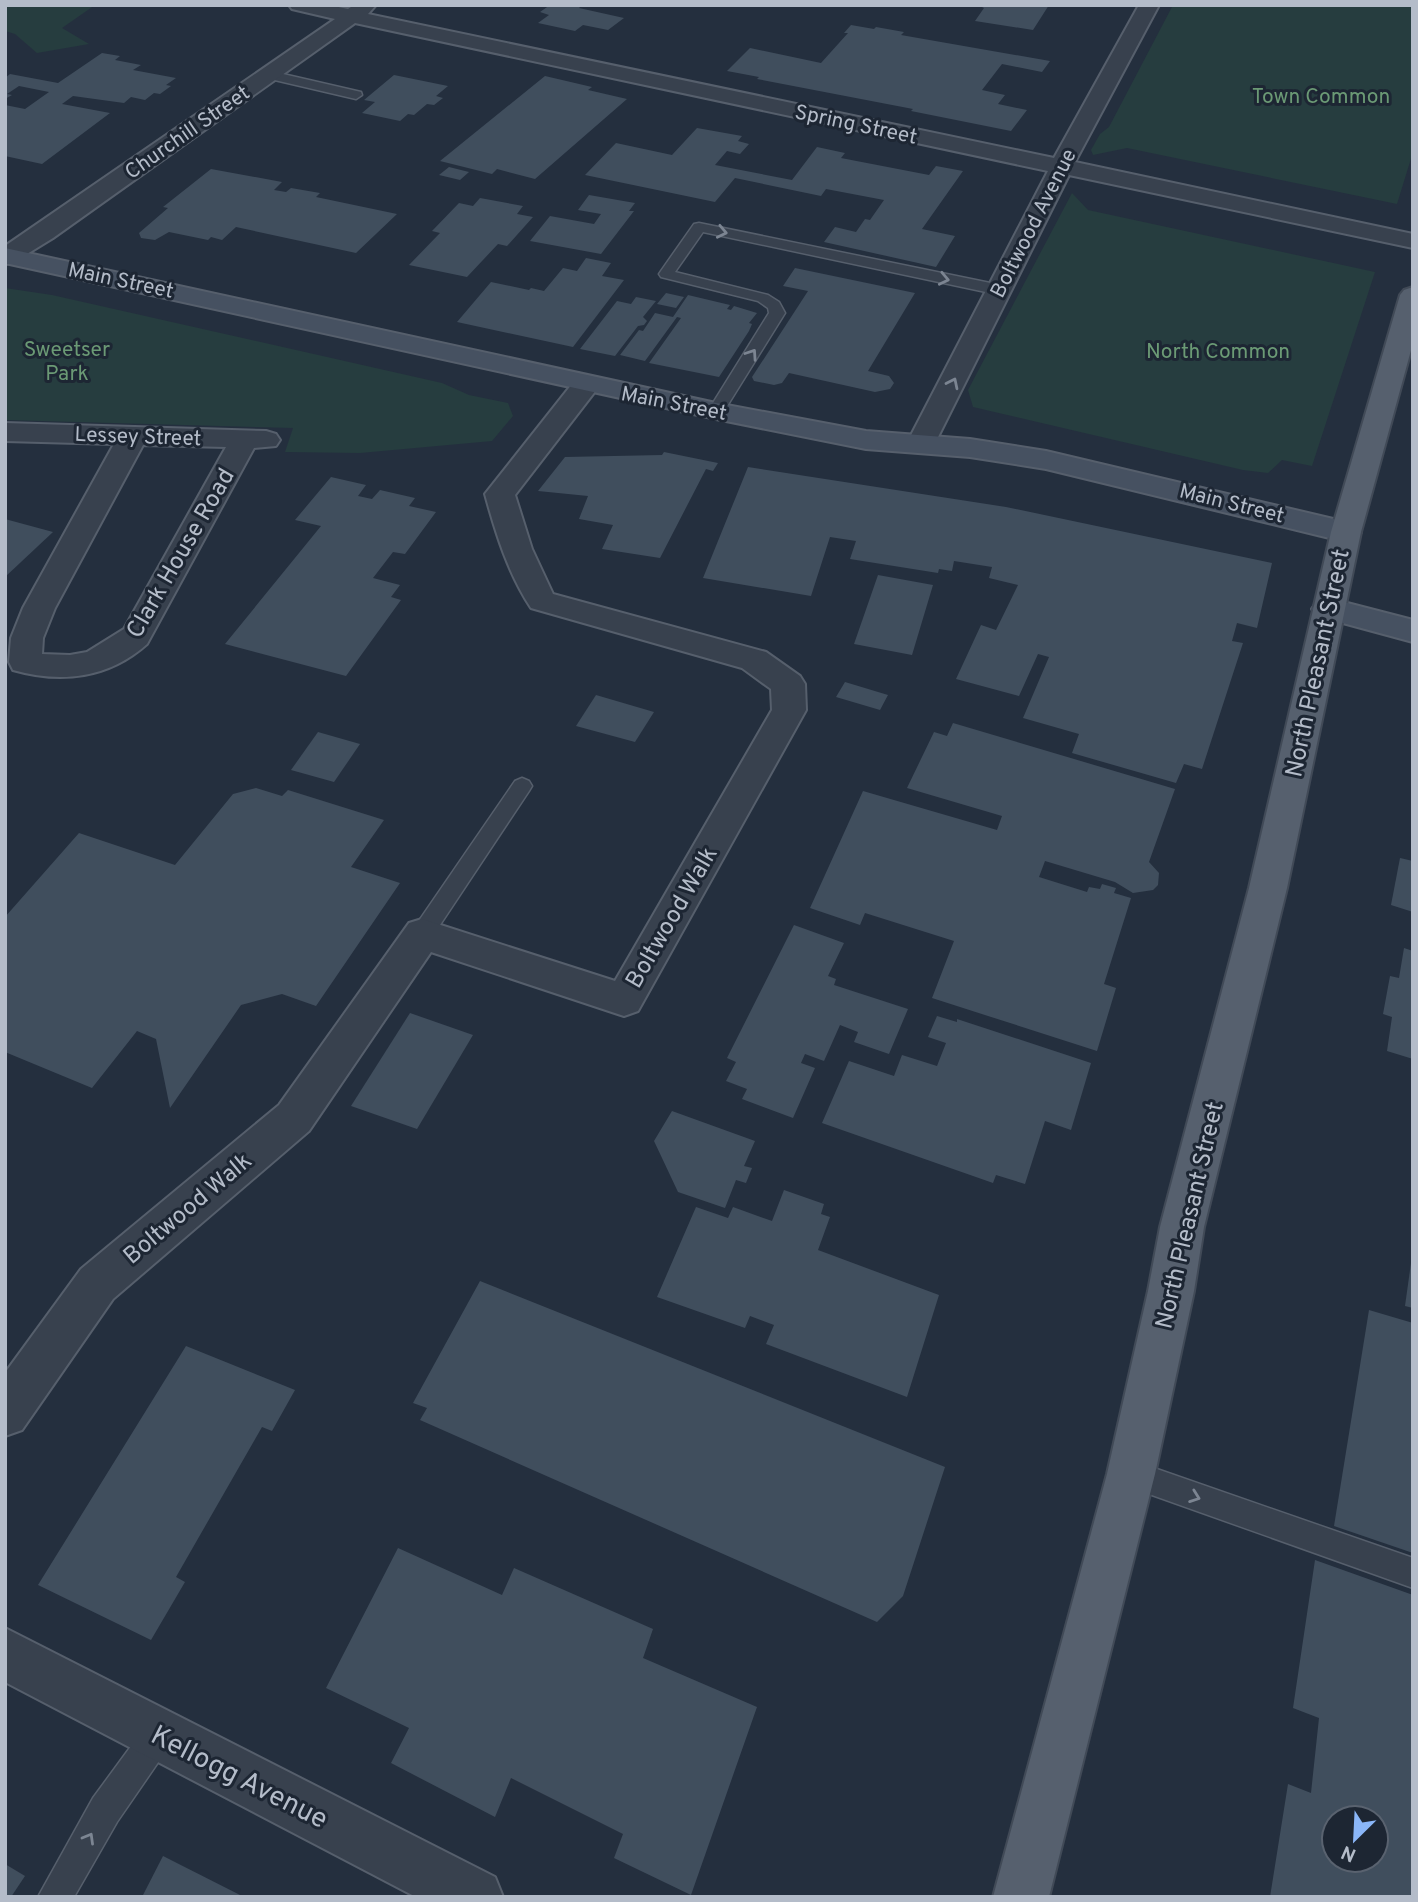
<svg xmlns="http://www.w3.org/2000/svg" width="1418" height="1902" font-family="Overpass,sans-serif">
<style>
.green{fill:#263d3f}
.building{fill:#404e5d;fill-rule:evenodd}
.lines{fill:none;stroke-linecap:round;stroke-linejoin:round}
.lane-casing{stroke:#565f6c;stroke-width:3}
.street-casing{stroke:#565f6c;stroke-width:4}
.secondary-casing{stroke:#565f6c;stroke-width:4}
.primary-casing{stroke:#414a57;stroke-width:4}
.lane{fill:#38414e;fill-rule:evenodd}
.street{fill:#38414e;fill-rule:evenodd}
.secondary{fill:#465161;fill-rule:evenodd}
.primary{fill:#56606e;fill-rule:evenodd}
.oneway{stroke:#7c8592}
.labels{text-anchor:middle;stroke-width:6;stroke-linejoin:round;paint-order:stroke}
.far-park-label{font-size:21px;fill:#6b9a75;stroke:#1d2633}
.far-street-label{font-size:21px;fill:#b4bcc9;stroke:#1d2633}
.street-label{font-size:24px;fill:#b4bcc9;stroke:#1d2633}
.near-street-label{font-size:28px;fill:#b4bcc9;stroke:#1d2633}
</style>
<rect width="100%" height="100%" fill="#242f3e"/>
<g class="green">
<path d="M5,5H95L62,28L89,44L37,53L15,34L5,31Z"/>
<path d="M1173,5H1413V152L1397,204L1127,148L1093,155L1091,150L1100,134L1109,127Z"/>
<path d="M1072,193L1088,210L1375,272L1312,466L1282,460L1268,473L1243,470L973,407L968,390Z"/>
<path d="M5,288L52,295L442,383L469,395L508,403L513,416L492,441L360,453L285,452L293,428L5,420Z"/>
</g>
<g class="building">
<path d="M550,5H582L579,8L624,18L608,30L583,25L575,31L538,23L549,15L540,12Z"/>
<path d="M978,5H1049L1033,30L975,21L984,8Z"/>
<path d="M851,25L874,29L876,27L904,32L901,35L1050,61L1042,72L1002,64L982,90L1005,95L998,104L1027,110L1011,131L911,111L913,109L757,79L759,77L727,71L750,48L821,63L848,33H844Z"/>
<path d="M102,53L120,56L115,60L141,65L133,70L176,78L166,85L171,86L160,94L154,93L145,100L131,97L124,103L73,96L62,104L110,113L42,164L5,156V105L25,109L49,92L19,86L7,94L12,95L5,99V78L10,74L58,83Z"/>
<path d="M394,75L448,86L436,96L443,98L434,105L427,104L414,115L408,114L400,121L362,113L375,102L364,100Z"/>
<path d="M545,76L592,87L588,90L627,99L535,179L497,169L492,174L440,161Z"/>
<path d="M697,128L742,136L738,141L749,144L740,154L727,151L715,165L792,180L817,147L845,153L841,158L929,175L936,166L963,171L922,229L955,236L936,267L824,242L835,227L856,232L865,219L870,220L884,200L826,189L821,196L735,178L715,202L585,175L616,143L672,155Z"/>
<path d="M449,167L469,172L460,180L439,175Z"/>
<path d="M211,169L282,182L274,190L286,192L291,188L320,193L316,197L397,214L356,253L236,227L222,240L211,237L208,240L169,232L155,240L141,238L139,233L168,208L163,207Z"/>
<path d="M589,195L635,203L629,211H634L601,254L530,241L550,216L594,224L601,214L578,210Z"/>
<path d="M480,198L523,206L517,214L533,217L507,246L498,244L467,277L409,265L440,233L432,231L459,203L473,206Z"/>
<path d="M586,258L611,263L602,276L624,280L573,347L457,322L491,282L529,290L531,288L544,291L563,268L577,271Z"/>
<path d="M795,268L915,293L868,371L889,376L894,383L890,389L875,392L789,373L782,383L774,385L754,381L752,377L808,291L783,286Z"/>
<path d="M666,293L684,297L676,308L657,304Z"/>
<path d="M688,295L730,305L727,309L731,310L734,306L757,313L749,323L752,324L749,331L719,377L649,363L681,318L677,317L645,361L620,355L639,330L643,331L655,313L673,317Z"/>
<path d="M636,297L656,301L643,317L647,321L644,325L638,326L615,356L580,349L617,301L631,304Z"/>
<path d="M664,452L718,463L713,471L706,469L660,558L602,549L613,525L579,519L588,496L538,491L565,457L662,455Z"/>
<path d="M748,467L1006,507L1272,563L1257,628L1237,623L1232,641L1243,643L1202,769L1184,764L1176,783L1072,753L1079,734L1023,718L1049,657L1038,654L1019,696L956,679L981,625L996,630L1018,585L989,578L992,567L954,561L952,571L939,569L938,573L850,559L856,541L830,537L811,596L703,578Z"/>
<path d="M331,477L366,485L358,496L372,499L380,490L415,498L409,506L436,512L405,554L393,552L373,578L400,585L391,597L401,600L346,676L225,644L321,526L295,520Z"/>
<path d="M5,519L53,532L5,577Z"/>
<path d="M878,575L933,585L912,655L854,644Z"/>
<path d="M845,682L888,695L880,710L836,697Z"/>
<path d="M596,695L654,712L635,742L576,726Z"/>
<path d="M953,723L1175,789L1149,862L1159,873L1158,885L1153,890L1133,893L1115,882L1045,861L1039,877L1087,892L1089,887L1100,889L1102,884L1116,888L1114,893L1131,898L1104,984L1116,988L1097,1051L932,998L954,941L865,913L860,925L810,908L863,791L997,830L1002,816L907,788L934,732L947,736Z"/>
<path d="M318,732L360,744L334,782L291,770Z"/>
<path d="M256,788L282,796L288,790L384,820L351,867L400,883L316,1006L282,994L241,1005L170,1108L156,1039L137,1031L92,1088L5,1052V917L79,833L175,865L233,794Z"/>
<path d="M1400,858L1413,861V912L1391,905Z"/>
<path d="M794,925L844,943L828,976L836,979L834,985L908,1009L889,1054L854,1042L858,1032L840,1025L824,1061L805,1054L801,1063L815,1068L793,1118L742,1099L747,1089L726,1081L736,1062L727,1058Z"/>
<path d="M1404,948L1413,951V1059L1387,1051L1392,1017L1383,1014L1390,976L1399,978Z"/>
<path d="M410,1013L473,1035L417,1129L351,1106Z"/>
<path d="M937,1016L957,1022V1019L1091,1063L1071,1130L1045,1121L1025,1184L996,1175L993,1183L822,1123L849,1061L894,1076L902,1055L937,1066L946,1043L928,1037Z"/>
<path d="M672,1111L755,1141L744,1166L752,1168L746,1183L736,1180L725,1208L678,1192L654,1141Z"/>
<path d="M784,1190L824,1204L821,1214L830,1217L818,1250L939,1295L907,1397L766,1344L774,1325L750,1316L745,1328L657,1297L696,1207L728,1218L733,1207L772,1221Z"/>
<path d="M1411,1263L1413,1264V1308L1405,1306Z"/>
<path d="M480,1281L945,1467L903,1596L877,1622L420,1420L427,1408L413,1403Z"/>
<path d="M1369,1310L1413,1323V1553L1334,1526Z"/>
<path d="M186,1346L295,1390L272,1431L262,1427L176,1577L185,1582L151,1640L38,1585Z"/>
<path d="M398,1548L502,1595L514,1568L653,1629L643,1658L757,1707L691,1895L614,1858L623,1834L511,1778L495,1817L391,1763L409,1728L326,1688Z"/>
<path d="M1315,1560L1413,1595V1897H1270L1288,1784L1311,1793L1319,1718L1293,1708ZM1334,1818H1376V1860H1334Z"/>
<path d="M163,1856L244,1897H142Z"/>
<path d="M5,1864L25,1876L11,1897H5Z"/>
</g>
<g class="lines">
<g class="lane-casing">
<g id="lane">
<path d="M270,71L361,92L362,95L356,99L266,78V72Z"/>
<path d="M699,223L1000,285L1008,290L1000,295L703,232L675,272L768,295L779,302L785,313L724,411L716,416L708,411L769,313L768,308L758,301L661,277L659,274L661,271L694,224Z"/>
<path d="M522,778L529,781L532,786L529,791L430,940L422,943L414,940L411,934L414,928L515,781Z"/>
<path d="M1131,1460L1413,1558V1588L1121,1484L1117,1474L1121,1464Z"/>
<path d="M159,1718L170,1723L175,1734L170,1745L117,1822L74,1897H38L93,1798L148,1723Z"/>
</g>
</g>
<g class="street-casing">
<g id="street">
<path d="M289,5H329L348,9L354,5H376L368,14L1054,158L1139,5H1159L1075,162L1413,234V248L1069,175L935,443L931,449L921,452L911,449L907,443L1048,171L355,23L53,238L14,262L5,264V246L335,19L292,9Z"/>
<path d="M586,377L596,379L600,385L515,495L532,549L553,594L766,652L800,676L805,684L806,710L638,1011L624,1016L431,952L309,1131L113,1299L22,1430L5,1436V1373L81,1269L279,1105L409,923L422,919L615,981L772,710L771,689L742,668L531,608C508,573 496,534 485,494L576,379Z"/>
<path d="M5,423L266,431L276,434L280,440L276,446L254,448L147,644C109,678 62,684 13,670L9,662L11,638L23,608L114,444L5,441ZM143,445L226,447L124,629L87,652L70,655L42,654L43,638L55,608Z"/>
<path d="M5,1628L495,1877L503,1897H416L5,1682Z"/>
</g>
</g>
<g class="secondary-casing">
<g id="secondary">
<path d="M5,248L716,403L866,431L970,439L1046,451L1346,522L1357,525L1361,532L1357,539L1346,542L1046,469L970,457L866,449L716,419L5,263Z"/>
<path d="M1328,598L1413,620V642L1317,616L1312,609L1317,602Z"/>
</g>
</g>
<g class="primary-casing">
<path id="primary" d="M1413,287V343L1361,532L1287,888L1204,1227L1194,1291L1155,1474L1049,1897H993L1107,1474L1148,1291L1160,1227L1249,888L1331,532L1400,295L1404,290Z"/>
</g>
<use href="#lane" class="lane"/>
<use href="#street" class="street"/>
<use href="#secondary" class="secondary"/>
<use href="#primary" class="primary"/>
</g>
<defs><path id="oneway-chevron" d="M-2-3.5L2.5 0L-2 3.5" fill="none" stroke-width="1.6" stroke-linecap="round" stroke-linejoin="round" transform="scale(1.75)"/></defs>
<g class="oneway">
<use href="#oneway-chevron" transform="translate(722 232) rotate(12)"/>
<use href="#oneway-chevron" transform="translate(944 279) rotate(12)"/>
<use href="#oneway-chevron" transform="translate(752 354) rotate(-56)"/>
<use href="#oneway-chevron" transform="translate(953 383) rotate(-64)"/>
<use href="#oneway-chevron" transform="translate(1195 1497) rotate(20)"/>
<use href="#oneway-chevron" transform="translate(89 1838) rotate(-60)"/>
</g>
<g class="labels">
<g class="far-park-label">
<text x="1321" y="103">Town Common</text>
<text x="67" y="356">Sweetser<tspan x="67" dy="24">Park</tspan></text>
<text x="1218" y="358">North Common</text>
</g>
<g class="far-street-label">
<text transform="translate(856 124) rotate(12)" y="7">Spring Street</text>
<text transform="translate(187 132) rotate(-35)" y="7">Churchill Street</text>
<text transform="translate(1033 223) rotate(-63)" y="7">Boltwood Avenue</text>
<text transform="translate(121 280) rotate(12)" y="7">Main Street</text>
<text transform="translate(674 403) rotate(11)" y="7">Main Street</text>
<text transform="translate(138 436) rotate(2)" y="7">Lessey Street</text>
<text transform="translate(1232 503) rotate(14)" y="7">Main Street</text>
</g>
<g class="street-label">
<text transform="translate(180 553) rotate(-60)" y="8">Clark House Road</text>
<text transform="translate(1317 663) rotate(-78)" y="8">North Pleasant Street</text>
<text transform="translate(671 917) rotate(-60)" y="8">Boltwood Walk</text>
<text transform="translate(187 1208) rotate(-40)" y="8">Boltwood Walk</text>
<text transform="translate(1189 1215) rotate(-77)" y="8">North Pleasant Street</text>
</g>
<g class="near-street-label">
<text transform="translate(240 1776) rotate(27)" y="10">Kellogg Avenue</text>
</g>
</g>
<rect width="1418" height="1902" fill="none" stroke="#b4bcc9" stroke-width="14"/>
<g transform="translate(1355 1839) rotate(204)"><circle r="33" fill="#1d2633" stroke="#59626f" stroke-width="2"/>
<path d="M0-5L12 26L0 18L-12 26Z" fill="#8ab6f8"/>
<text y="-10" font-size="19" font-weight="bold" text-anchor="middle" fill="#b4bcc9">N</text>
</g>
</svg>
